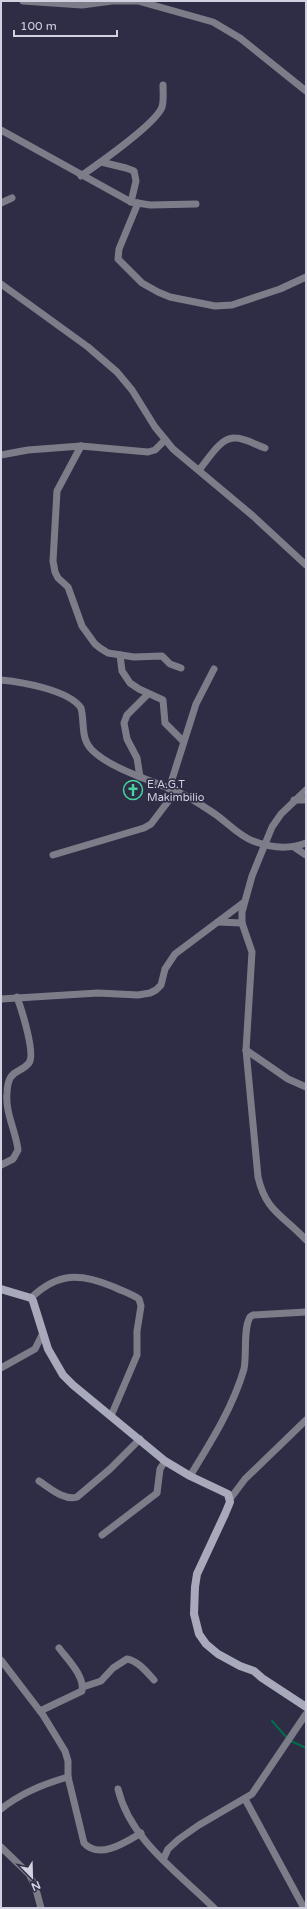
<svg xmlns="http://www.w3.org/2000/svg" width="307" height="1909" font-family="'Varela Round',sans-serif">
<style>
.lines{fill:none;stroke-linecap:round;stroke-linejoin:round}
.stream{stroke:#016e4d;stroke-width:2}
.street{stroke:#7d7d8a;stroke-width:7}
.secondary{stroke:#a9a9bc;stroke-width:8}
.labels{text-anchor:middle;stroke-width:3.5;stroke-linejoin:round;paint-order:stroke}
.poi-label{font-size:11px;fill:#d1d1e1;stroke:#2e2d45;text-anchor:start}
</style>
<rect width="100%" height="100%" fill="#2e2d45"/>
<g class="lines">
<g class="stream">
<path d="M272,1721L287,1738"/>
<path d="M291,1741L306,1748"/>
</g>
<g class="street">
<path d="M23,1L82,5L112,1H138L213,22L240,38L306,91"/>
<path d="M1,130L131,202L150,205L196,204"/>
<path d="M101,162L126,168L134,171L136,181L131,202"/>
<path d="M81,176C98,164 156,124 162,107C164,101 163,92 163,85"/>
<path d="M1,203L12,198"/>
<path d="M138,203L119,249L118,259L142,283L158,292L170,297L215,306L232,305L280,289L306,277"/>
<path d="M1,284L88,347L117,372L132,390L155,427L173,449L253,516L306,565"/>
<path d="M81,446L57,491L53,561L55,572L58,578L68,587L82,626L95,644L100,648L108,653L134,657L162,656L170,664L181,668"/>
<path d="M1,455L28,450L81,446L148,452L155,450L165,440"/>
<path d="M199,470C208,460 220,437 235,438C245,438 256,445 265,448"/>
<path d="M120,655L122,671L130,683L139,689L163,700L165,723L183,741"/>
<path d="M1,680C22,682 69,690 81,708C85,724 80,739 93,751C112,769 152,781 176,791C190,797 203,806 215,814C228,823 239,836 253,841C271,848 288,850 306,843"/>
<path d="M140,777L137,758L127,739L124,723L127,715L148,694"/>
<path d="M169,789L196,704L214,669"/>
<path d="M306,790L281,814L272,827L252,876L242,912V923L252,952L246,1050L258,1177C266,1212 283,1215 306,1240"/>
<path d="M294,800H306"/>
<path d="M294,847L306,855"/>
<path d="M53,855L144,828L151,824L176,791"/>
<path d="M218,922L242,923"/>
<path d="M1,999L98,993L138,995L150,993L156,990L161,985L165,969L175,954L243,903"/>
<path d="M246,1050L288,1079L306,1087"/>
<path d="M1,1165L13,1159L18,1150C16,1131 5,1113 7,1093C8,1068 19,1075 29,1063C36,1054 21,1008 17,997"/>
<path d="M31,1298C58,1272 80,1273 114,1287C122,1291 132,1294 139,1299L141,1306L137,1331V1355L111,1416"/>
<path d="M1,1368L35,1349L42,1335"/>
<path d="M190,1476C211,1442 233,1407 244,1369C247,1354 243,1329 250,1317L253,1315L306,1312"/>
<path d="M39,1481C50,1488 64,1501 77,1497L110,1469L140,1439"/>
<path d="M230,1499L245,1479L306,1420"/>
<path d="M102,1535L157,1493L160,1469L165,1461"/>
<path d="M1,1660L43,1715L65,1751L68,1761V1777L84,1843C99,1860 126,1842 141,1833"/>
<path d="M83,1687L101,1681L113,1668L127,1659C138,1661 146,1671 154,1680"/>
<path d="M40,1711L82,1691C85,1676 67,1659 59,1648"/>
<path d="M118,1789C130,1840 179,1873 214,1908"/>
<path d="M245,1799L304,1908"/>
<path d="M1,1809C21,1793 43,1784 68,1777"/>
<path d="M1,1847L29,1874L35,1886L41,1908"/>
<path d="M163,1860L168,1849L179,1839L199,1825L252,1794L306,1714"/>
</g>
<path class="secondary" d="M1,1289L31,1298L33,1301L48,1349L63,1375L73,1385L165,1461L190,1476L228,1494L230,1502L225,1514L197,1574L195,1587L194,1614L199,1634L206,1644L218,1654L240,1666L254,1671L262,1678L306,1707"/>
</g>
<defs>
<g id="church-ring" transform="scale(1)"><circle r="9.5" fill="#2e2d45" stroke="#46d49e" stroke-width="1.5"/><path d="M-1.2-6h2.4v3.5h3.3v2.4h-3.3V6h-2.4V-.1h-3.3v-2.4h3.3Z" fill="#46d49e"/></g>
</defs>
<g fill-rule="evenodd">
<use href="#church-ring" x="133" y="790"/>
</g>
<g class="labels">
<g class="poi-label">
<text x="147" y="788">E.A.G.T<tspan x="147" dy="13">Makimbilio</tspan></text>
</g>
</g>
<rect width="307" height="1909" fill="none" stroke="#d1d1e1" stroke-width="4"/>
<g transform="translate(32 1877) rotate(157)" stroke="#2e2d45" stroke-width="3" paint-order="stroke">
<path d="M0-3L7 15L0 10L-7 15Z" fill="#d1d1e1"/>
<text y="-6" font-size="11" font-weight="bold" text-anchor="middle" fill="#d1d1e1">N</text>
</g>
<path d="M14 30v6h103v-6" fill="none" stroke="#d1d1e1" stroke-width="2"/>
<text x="20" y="30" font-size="12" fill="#d1d1e1" stroke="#2e2d45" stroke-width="3" paint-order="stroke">100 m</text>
</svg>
